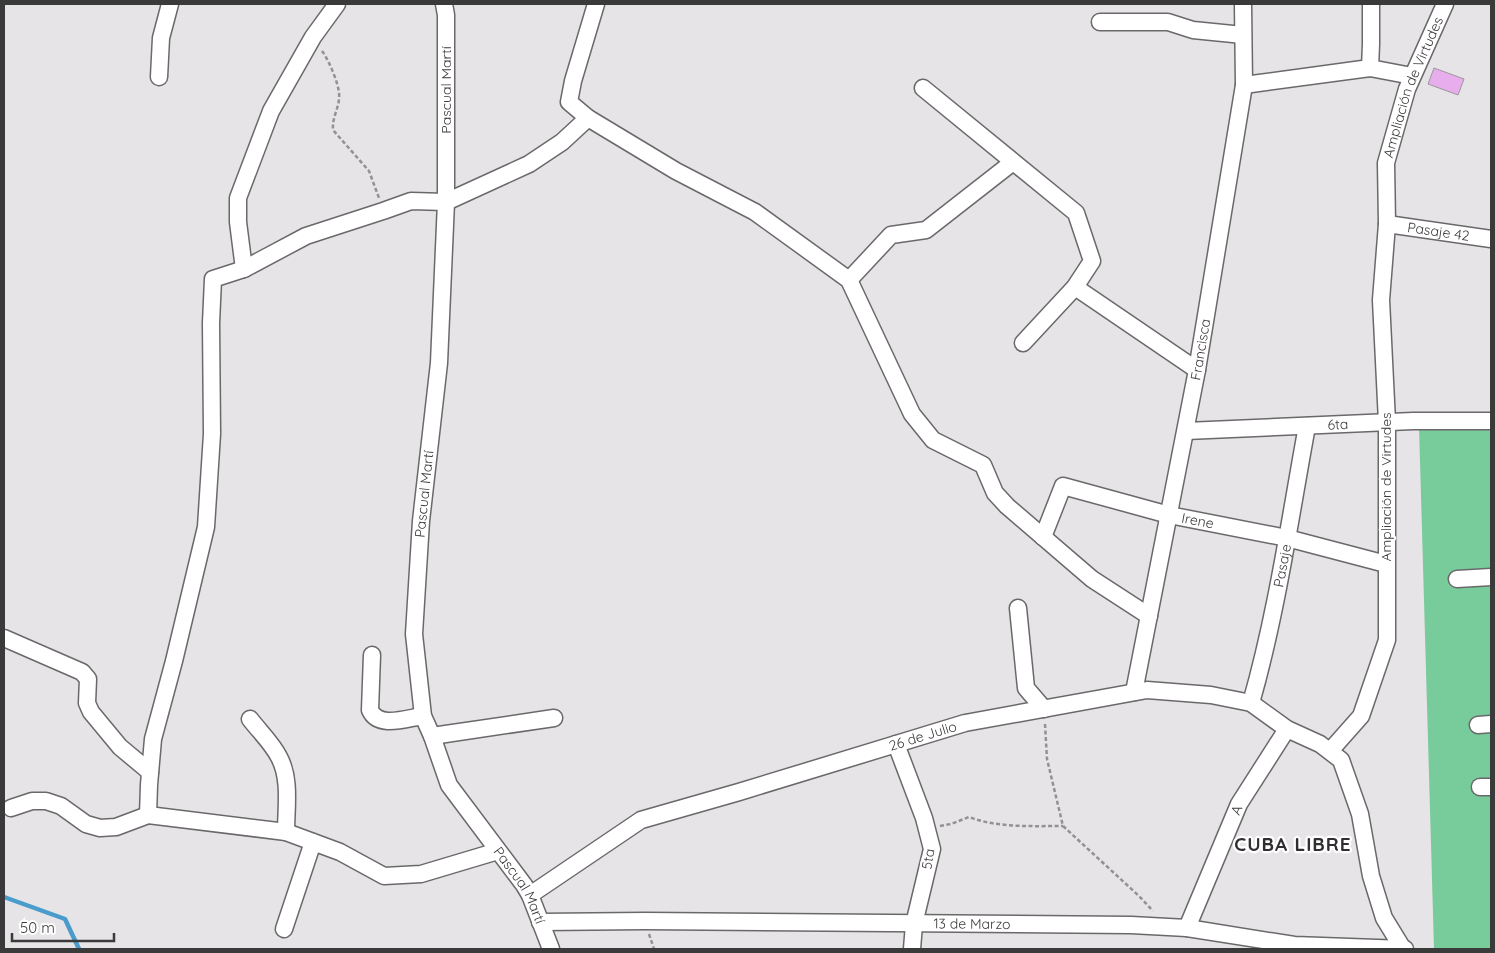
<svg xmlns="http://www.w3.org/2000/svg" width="1495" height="953" font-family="Quicksand,sans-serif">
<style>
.green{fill:#78cb9a}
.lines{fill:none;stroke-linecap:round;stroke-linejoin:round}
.stream{stroke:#4a9ccd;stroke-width:4.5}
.building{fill:#e8aded;stroke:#9b989b}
.minor-casing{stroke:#6b686b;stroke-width:19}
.path{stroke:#939193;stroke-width:2.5;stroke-dasharray:4 2.5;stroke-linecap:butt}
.minor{stroke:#fff;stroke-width:16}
.labels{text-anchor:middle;stroke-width:4.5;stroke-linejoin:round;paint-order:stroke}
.street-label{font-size:14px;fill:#3b3a3b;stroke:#fff}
.district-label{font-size:19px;font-weight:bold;letter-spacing:1px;fill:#302e30;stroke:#fff}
</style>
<rect width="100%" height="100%" fill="#e6e4e6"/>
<path class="green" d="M1491,425V949H1434L1419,426Z"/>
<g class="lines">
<path class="stream" d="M4,897L65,919L79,949"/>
</g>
<path class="building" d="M1434,68L1464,79L1458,95L1428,84Z"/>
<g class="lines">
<g class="minor-casing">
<g id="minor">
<path id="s1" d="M444,4L446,15V202L439,363L421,521L414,634L423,716L432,736L449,785L524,885L530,895L551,949"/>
<path d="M596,4L573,81L569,102L588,118L676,171L755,212L849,280L912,414L933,440L983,465L995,493L1007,506L1092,579L1149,616"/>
<path d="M1100,22H1168L1193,30L1243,35"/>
<path d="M1370,68L1371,44V4"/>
<path d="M159,77L161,38L170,4"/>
<path d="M1244,85L1370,68L1412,76"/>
<path d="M923,88L1076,213L1092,261L1075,287L1023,343"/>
<path id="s2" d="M1387,224L1491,239"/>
<path d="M244,269L238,222V198L271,111L313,37L337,4"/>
<path d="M849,280L891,235L926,230L1013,162"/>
<path d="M1075,287L1197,370"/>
<path id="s3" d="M1186,431L1413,421H1491"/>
<path id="s4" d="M1043,537L1063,486L1169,515L1287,538L1386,564"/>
<path d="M1457,579L1491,577"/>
<path d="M1018,608L1026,688L1044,709"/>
<path d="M4,638L82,672L88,679L87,703L91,712L120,747L150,772"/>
<path d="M372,655L370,710C378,729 407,718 423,716"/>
<path id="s5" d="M1134,692L1197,370L1244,85L1243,4"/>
<path id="s6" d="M1251,703C1277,612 1290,518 1307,426"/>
<path d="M250,719C260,732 272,743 279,757C291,779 286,808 286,832"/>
<path d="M1478,725L1491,724"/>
<path d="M432,736L554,718"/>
<path d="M896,744L924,818L932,849L914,924L912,949"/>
<path id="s7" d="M1330,751L1361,716L1387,640V422L1381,300L1387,224L1386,163L1407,89L1445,4"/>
<path d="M1480,787H1491"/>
<path d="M11,808L32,801H46L61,806L86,824L100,828L116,827L148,815L286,832L340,852L384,876L421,874L498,851"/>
<path d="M148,815L149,785L153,739L174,661L206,527L212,434L211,323L213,279L244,269L306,236L383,211L411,201L446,202L529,164L562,142L588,118"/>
<path id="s8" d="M530,895L641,820L739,792L965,723L1147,690L1211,695L1251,703L1287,729L1320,744L1341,760L1360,814L1371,876L1384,918L1403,949"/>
<path id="s9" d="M540,922L645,921L1131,925L1187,928L1294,945L1405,949"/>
<path id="s10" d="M1187,928L1239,804L1287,729"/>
<path d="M284,929L313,842"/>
</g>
</g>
<g class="path">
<path d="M322,51C329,60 341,88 339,99C338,110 332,118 333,130L369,171L379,198"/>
<path d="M1045,724L1047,759L1063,826L1139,896L1153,911"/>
<path d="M940,826L951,824L969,817C998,828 1032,826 1063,826"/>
<path d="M649,934L654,949"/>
</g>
<use href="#minor" class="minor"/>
</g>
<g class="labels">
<g class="street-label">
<text dy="5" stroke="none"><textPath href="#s7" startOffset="685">Ampliación de Virtudes</textPath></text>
<text transform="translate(446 90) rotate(-90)" y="5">Pascual Martí</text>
<text dy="5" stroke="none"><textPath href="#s2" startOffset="52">Pasaje 42</textPath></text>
<text dy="5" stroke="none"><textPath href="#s5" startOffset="349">Francisca</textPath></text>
<text dy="5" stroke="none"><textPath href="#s3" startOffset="152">6ta</textPath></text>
<text transform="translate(1386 487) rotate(-90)" y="5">Ampliación de Virtudes</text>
<text transform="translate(424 494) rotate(-84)" y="5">Pascual Martí</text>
<text dy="5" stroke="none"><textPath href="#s4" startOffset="194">Irene</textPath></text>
<text dy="5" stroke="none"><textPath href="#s6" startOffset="141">Pasaje</textPath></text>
<text dy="5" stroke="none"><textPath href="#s8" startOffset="428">26 de Julio</textPath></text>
<text dy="5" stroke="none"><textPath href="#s10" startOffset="128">A</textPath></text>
<text transform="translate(928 859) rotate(-81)" y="5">5ta</text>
<text dy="5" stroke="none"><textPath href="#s1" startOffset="911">Pascual Martí</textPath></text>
<text dy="5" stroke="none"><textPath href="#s9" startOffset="432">13 de Marzo</textPath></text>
</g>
<g class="district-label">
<text x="1293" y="851">CUBA LIBRE</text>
</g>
</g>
<rect width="1495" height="953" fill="none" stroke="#3b3a3b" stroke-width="10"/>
<path d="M12 933v8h102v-8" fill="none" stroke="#3b3a3b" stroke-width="2.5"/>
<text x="20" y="933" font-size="15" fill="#3b3a3b" stroke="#ffffff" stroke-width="4" paint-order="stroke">50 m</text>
</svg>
